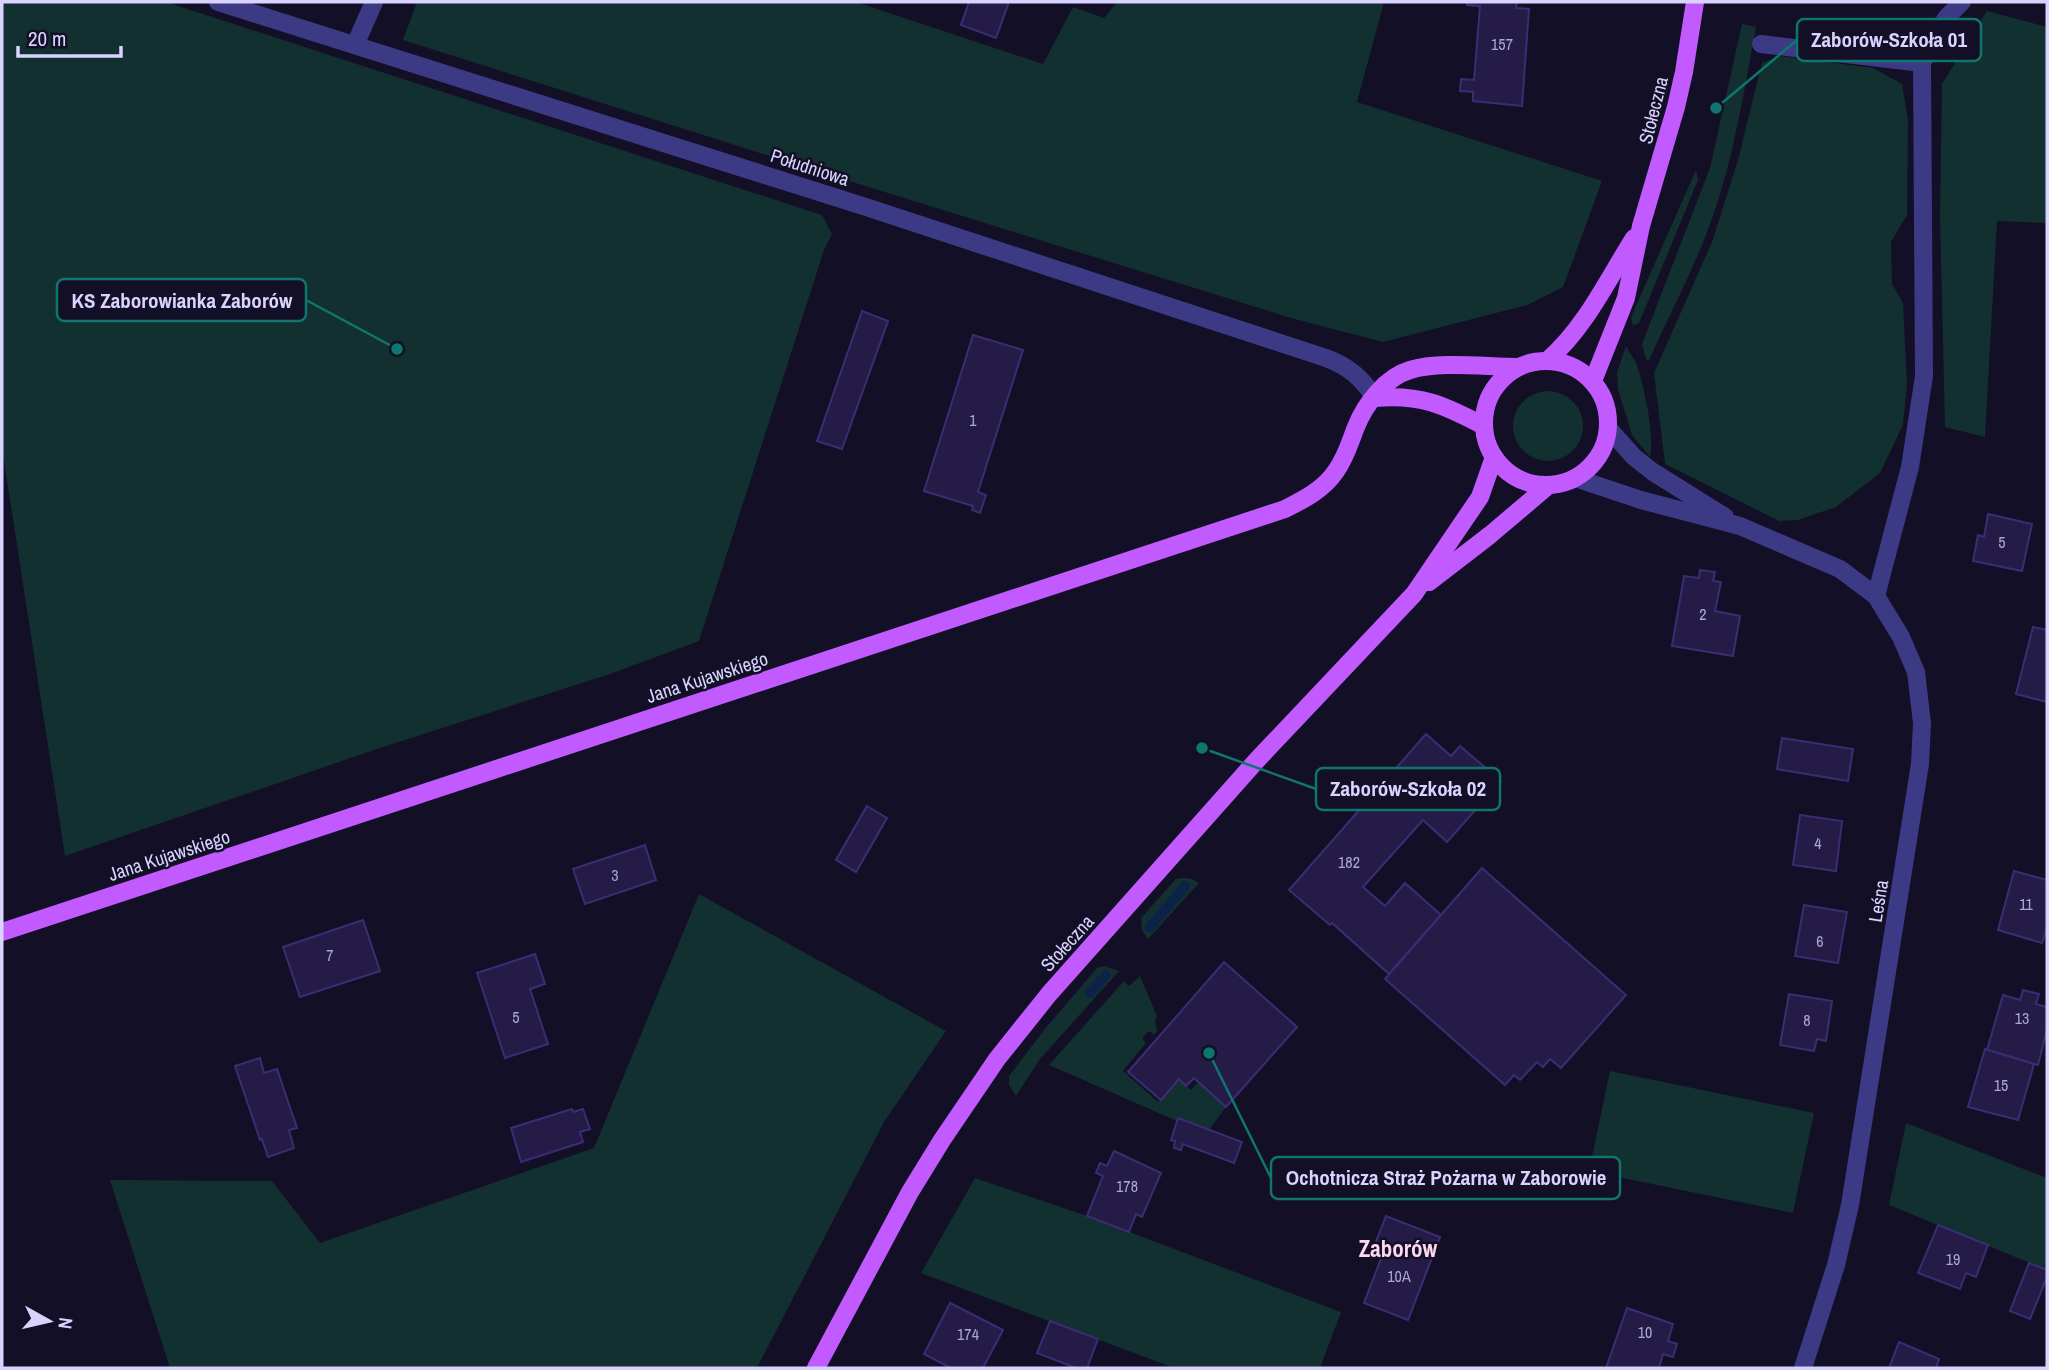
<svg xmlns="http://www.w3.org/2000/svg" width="2049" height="1370" font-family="'Archivo Narrow',sans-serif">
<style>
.green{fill:#12302f}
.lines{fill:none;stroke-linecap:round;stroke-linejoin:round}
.stream{stroke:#0c2248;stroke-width:10}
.building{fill:#241b47;stroke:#3b2d73;stroke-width:2}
.minor{stroke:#3d3a85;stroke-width:18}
.major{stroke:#c25bff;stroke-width:18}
.labels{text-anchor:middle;stroke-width:5;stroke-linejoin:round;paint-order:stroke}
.number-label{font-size:16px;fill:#aca6d1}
.street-label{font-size:19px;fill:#d9d4ff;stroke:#130f26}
.quarter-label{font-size:23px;font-weight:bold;fill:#ffd6f0;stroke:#130f26}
.leader{fill:none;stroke:#0f766e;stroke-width:2.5}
.callout-dot{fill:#0f766e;stroke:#130f26;stroke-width:2.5}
.callout{fill:#130f26;stroke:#0f766e;stroke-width:2.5}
.callout-label{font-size:21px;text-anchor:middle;font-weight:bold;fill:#d9d4ff}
</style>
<rect width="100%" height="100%" fill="#130f26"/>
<g class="green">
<path d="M2,2H166L822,215L832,234L824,250L699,641L613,673L377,749L65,856L2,448Z"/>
<path d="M417,2H856L1043,64L1073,7L1104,18L1117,2H1384L1357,102L1602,181L1563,287L1527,305L1383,342L1291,318L817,171L403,40Z"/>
<path d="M1987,11L2047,27V223L1997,221L1985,437L1945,427L1940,216L1942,84Z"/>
<path d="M1742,24L1756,27C1743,97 1732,169 1706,235C1689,278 1667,320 1648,362L1645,356L1642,344L1710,168Z"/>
<path d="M1780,56L1873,68L1902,84L1908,120L1907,215L1891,242L1892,284L1903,303L1907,384L1903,425L1880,473L1836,507L1798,520L1779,521L1665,464L1654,373L1712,242L1738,160L1762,63Z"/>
<path d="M1696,170L1698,180L1639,323L1633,326L1631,317Z"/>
<path d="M1626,346C1629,352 1634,358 1637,365C1644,387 1655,435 1650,457L1632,435L1618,389L1617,372Z"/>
<circle cx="1548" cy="426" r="35"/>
<path d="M1184,878L1192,879L1199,883L1148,939L1142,930L1141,918L1176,879Z"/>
<path d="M699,894L946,1031L884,1122L757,1368H170L110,1180L272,1181L320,1243L594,1148Z"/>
<path d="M1104,966L1119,971L1040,1059L1016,1096L1009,1085V1076L1044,1030L1097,968Z"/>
<path d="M1140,976L1157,1016L1155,1021L1157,1031L1154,1035L1149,1031L1142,1038L1146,1043L1123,1071L1158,1102L1179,1079L1191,1090L1198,1082L1226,1107L1209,1130L1179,1118L1177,1121L1049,1065L1124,981L1129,986Z"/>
<path d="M1610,1071L1814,1113L1793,1213L1589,1171Z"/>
<path d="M1906,1123L2047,1178V1270L1889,1205Z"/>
<path d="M975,1178L1087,1216L1341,1312L1320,1368H1174L921,1273Z"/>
</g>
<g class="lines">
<g class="stream">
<path d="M1150,927L1185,886"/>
<path d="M1090,993L1106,975"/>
</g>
</g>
<g class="building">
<path d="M969,2H1009L996,38L961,25Z"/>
<path d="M1467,2H1517L1516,8L1529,9L1522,106L1473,101V92L1460,91L1461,79L1474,80L1480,6L1467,5Z"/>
<path d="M862,311L888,321L842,449L817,441Z"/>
<path d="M973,335L1023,350L978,492L986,495L980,513L972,510L973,506L924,491Z"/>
<path d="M1988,514L2032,524L2022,571L1973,561L1978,535L1984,537Z"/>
<path d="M1700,570L1715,572L1713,581L1721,582L1715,611L1740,616L1733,656L1672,646L1684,576L1699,578Z"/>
<path d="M2033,627L2047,630V702L2016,694Z"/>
<path d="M1426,734L1451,756L1460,746L1501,781L1447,842L1423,820L1363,887L1385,906L1405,883L1441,915L1389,974L1332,923L1330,925L1289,890Z"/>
<path d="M1782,738L1853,749L1848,781L1777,769Z"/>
<path d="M867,806L887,818L856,872L836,860Z"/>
<path d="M1800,815L1842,821L1836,871L1793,865Z"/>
<path d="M645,845L656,880L585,904L573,869Z"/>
<path d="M1482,868L1626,995L1561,1068L1550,1059L1543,1067L1537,1062L1520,1080L1514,1075L1505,1085L1385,979Z"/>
<path d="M2014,871L2047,880V928L2042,943L1998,930Z"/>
<path d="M1804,905L1847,912L1838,963L1795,956Z"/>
<path d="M363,920L380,971L300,997L283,947Z"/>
<path d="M535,954L545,984L530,989L548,1044L505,1058L477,973Z"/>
<path d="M1224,962L1297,1027L1226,1107L1194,1078L1186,1086L1179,1079L1161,1100L1128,1072Z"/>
<path d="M2023,990L2039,994L2036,1004L2047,1007V1029L2038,1065L1987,1050L2003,995L2020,1000Z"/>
<path d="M1789,994L1832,1001L1826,1041L1817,1039L1814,1051L1780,1045Z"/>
<path d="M1985,1049L2034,1064L2018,1120L1968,1107Z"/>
<path d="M260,1058L264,1073L277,1069L297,1128L289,1130L294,1148L268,1157L262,1139L260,1140L235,1066Z"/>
<path d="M572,1109L573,1112L583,1109L590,1129L580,1132L583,1142L521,1162L511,1128Z"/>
<path d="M1178,1118L1242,1142L1234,1163L1183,1144L1181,1150L1174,1148L1175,1141L1171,1140Z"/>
<path d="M1114,1151L1161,1173L1142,1217L1136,1214L1129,1232L1087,1216L1103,1176L1096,1173L1100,1163L1107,1166Z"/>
<path d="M1386,1216L1440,1237L1408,1320L1364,1303L1385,1248L1375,1244Z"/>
<path d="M1938,1225L1988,1245L1976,1277L1966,1273L1960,1289L1918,1273Z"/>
<path d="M2029,1263L2047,1270V1277L2030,1319L2010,1311Z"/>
<path d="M950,1303L1003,1330L983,1368H951L924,1354Z"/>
<path d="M1627,1308L1673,1324L1668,1341L1677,1344L1673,1357L1663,1354L1659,1368H1606Z"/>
<path d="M1050,1321L1098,1339L1087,1368H1076L1037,1353Z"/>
<path d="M1899,1342L1939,1359L1936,1368H1889Z"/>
</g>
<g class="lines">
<g class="minor">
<path d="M218,2L866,207L1326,358C1348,366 1362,378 1375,398"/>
<path d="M1761,44L1922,63"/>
<path d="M355,45L374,2"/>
<path d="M1608,428L1634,457L1653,472L1725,517"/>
<path d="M1575,478L1641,500L1740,526L1840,569L1876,596L1901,637L1916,672L1922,723L1920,764L1850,1205L1836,1265L1803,1368"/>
<path d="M1876,596L1910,467L1924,376L1922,63L1946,18L1962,2"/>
</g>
<g class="major">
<path d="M1548,360C1585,328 1608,279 1634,238"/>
<circle cx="1546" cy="423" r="62"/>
<path d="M1593,381L1626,298L1641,226L1676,107L1684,72L1695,2"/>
<path d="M1375,398C1421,394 1444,405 1484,426"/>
<path d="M1429,582L1490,535L1549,485"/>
<path d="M2,932L1285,509C1305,499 1324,489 1336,471C1346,457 1350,442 1356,427C1365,404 1386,377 1410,370C1439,361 1486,367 1517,367"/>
<path d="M816,1368L910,1192L942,1140L997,1059L1049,994L1257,760L1414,594L1480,497L1494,457"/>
</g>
</g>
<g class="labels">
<g class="number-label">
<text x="1502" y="50">157</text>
<text x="973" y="426">1</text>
<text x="2002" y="548">5</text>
<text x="1703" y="620">2</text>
<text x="1818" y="849">4</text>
<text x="1349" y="868">182</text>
<text x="615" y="881">3</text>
<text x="2026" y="910">11</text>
<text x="1820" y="947">6</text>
<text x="330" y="961">7</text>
<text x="516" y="1023">5</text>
<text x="2022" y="1024">13</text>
<text x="1807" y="1026">8</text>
<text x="2001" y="1091">15</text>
<text x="1127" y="1192">178</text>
<text x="1953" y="1265">19</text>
<text x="1399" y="1282">10A</text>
<text x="1645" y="1338">10</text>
<text x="968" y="1340">174</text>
</g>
<g class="street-label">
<text transform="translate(1653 110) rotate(-76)" y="7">Stołeczna</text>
<text transform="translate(810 167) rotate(18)" y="7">Południowa</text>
<text transform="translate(707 677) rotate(-18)" y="7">Jana Kujawskiego</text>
<text transform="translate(169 855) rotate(-18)" y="7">Jana Kujawskiego</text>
<text transform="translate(1878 901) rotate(-81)" y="7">Leśna</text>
<text transform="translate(1067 943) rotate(-48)" y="7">Stołeczna</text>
</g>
<g class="quarter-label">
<text x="1398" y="1257">Zaborów</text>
</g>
</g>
<path class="leader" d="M1716 108L1797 40M397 349L306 300M1202 748L1316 789M1209 1053L1271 1178"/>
<g class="callout-dot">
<circle cx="1716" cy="108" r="7"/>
<circle cx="397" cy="349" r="7"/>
<circle cx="1202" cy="748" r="7"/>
<circle cx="1209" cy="1053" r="7"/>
</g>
<g class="callout">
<rect x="1797" y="19" width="184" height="42" rx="7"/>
<rect x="57" y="279" width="249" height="42" rx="7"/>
<rect x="1316" y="768" width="184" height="42" rx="7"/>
<rect x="1271" y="1157" width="349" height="42" rx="7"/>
</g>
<g class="callout-label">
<text x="1889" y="47">Zaborów-Szkoła 01</text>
<text x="182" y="308">KS Zaborowianka Zaborów</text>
<text x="1408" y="796">Zaborów-Szkoła 02</text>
<text x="1446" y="1185">Ochotnicza Straż Pożarna w Zaborowie</text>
</g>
<rect width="2049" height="1370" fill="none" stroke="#d9d4ff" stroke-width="7"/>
<g transform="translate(49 1321) rotate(98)" stroke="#130f26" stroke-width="5" paint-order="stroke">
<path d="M0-5L12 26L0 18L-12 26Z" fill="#d9d4ff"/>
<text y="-10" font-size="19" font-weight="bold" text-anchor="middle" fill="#d9d4ff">N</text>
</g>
<path d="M18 46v10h103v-10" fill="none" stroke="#d9d4ff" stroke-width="3.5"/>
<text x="28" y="46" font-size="21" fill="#d9d4ff" stroke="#130f26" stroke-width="5" paint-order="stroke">20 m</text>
</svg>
